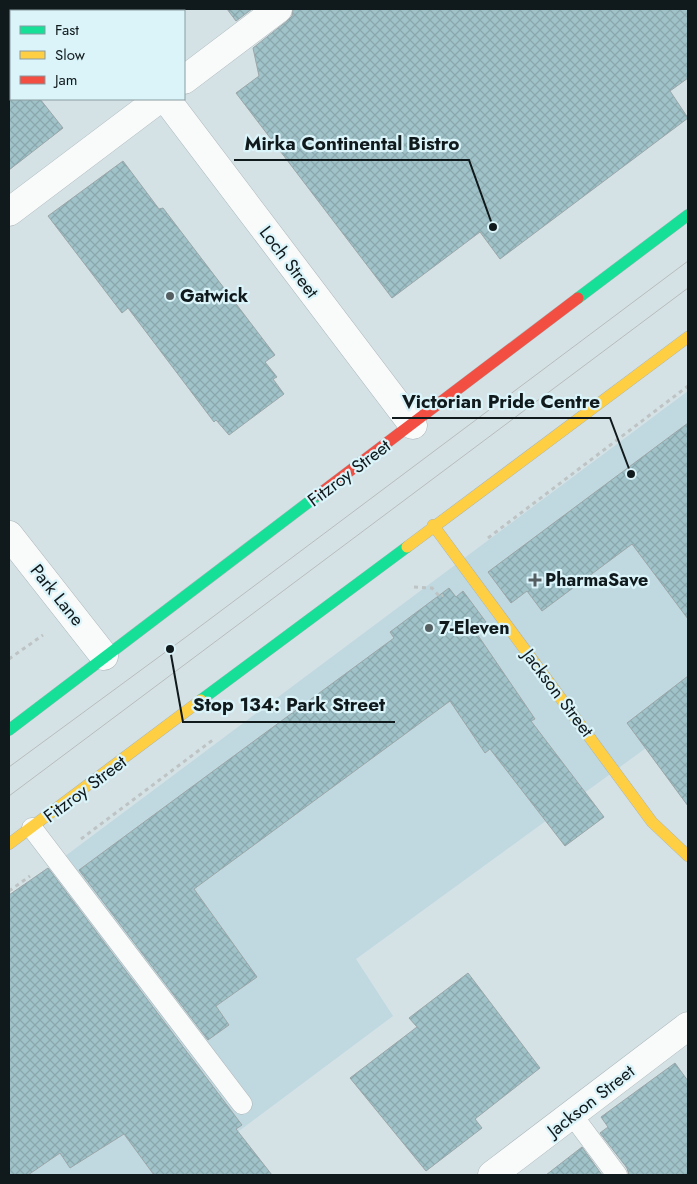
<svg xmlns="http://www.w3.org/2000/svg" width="697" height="1184" font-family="Jost,sans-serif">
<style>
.built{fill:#c0d8df}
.building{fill:url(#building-cross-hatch);stroke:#9ba6a8}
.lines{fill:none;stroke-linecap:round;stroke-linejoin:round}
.lane-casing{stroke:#abb5b8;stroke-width:21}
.street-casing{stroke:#abb5b8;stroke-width:29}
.fast-casing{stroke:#abb5b8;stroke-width:12}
.slow-casing{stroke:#abb5b8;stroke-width:12}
.jam-casing{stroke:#abb5b8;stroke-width:12}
.path{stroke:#bec3c4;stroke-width:3;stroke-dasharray:4 4;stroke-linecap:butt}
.lane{stroke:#f9fbfb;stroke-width:20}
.street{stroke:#f9fbfb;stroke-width:28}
.fast{stroke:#16e098;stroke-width:11}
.slow{stroke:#ffcf43;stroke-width:11}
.jam{stroke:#f24e42;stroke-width:11}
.tram{stroke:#b8bcbc;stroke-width:1}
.poi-dot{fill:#555f62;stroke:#daf4fa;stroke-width:2}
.labels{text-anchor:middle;stroke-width:4.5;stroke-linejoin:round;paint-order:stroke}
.street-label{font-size:18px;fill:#10191b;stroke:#daf4fa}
.poi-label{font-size:18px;font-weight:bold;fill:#10191b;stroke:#daf4fa;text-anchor:start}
.leader{fill:none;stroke:#10191b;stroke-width:2}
.callout-dot{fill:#10191b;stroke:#daf4fa;stroke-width:2}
.callout-label{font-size:19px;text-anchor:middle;font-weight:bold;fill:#10191b;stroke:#daf4fa;stroke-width:4.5;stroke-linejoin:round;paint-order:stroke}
</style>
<defs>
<pattern id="building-cross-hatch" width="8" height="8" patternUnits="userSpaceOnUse" patternTransform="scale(1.25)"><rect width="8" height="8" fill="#a0c3c9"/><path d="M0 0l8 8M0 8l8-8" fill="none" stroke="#89a7ac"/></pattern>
</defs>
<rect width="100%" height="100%" fill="#d4e2e6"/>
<path class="built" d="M688,391V806L646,748L356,959L393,1016L180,1175H9V898Z"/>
<g class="building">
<path d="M227,9H252L236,21Z"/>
<path d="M293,9H688V78L670,91L688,118L500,259L480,232L392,298L236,93L259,76L253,48L287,21L292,16Z"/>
<path d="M9,99H40L63,128L9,170Z"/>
<path d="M123,161L159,209L163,208L275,355L265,362L277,377L273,379L284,394L229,435L216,420L214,422L128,308L122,313L48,216Z"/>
<path d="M688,423V619L632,544L542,611L527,591L511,603L488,572Z"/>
<path d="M449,588L456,597L463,591L486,622L475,631L535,719L531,721L604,817L565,846L490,749L485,753L450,701L194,889L257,977L216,1006L229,1025L208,1040L79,870L394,638L390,632Z"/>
<path d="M688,676V806L627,723Z"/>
<path d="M48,868L242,1125L236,1129L272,1175H154L124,1134L70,1168L60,1153L28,1175H9V895Z"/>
<path d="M468,973L540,1068L475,1119L482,1128L426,1171L350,1078L417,1027L409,1018Z"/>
<path d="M675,1063L688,1081V1175H629L627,1168L600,1133L608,1127L601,1117Z"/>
<path d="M582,1147L602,1175H546Z"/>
</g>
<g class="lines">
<g class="lane-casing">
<g id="lane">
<path d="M32,828L242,1104"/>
<path d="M573,1116L617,1175"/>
</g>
</g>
<g class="street-casing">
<g id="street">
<path d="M97,9L99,11"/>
<path d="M184,80L278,9"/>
<path d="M166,99L413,425"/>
<path d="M9,212L159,99"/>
<path d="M9,535L104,656"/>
<path d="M492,1175L688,1026"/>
</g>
</g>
<g class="fast-casing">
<g id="fast">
<path d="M578,298L688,215"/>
<path d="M201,700L407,547"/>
<path d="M9,730L318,495"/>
</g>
</g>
<g class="slow-casing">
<g id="slow">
<path d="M433,525L652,822L688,856"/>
<path d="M407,547L688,337"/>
<path d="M9,844L201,700"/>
</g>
</g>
<g class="jam-casing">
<path id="jam" d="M318,495L578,298"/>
</g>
<g class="path">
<path d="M488,538L688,386"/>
<path d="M414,587L432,588L440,597L443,595"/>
<path d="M9,659L43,635"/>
<path d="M81,839L214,739"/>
<path d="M9,891L30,876"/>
</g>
<use href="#lane" class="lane"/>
<use href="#street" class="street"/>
<use href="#fast" class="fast"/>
<use href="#slow" class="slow"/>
<use href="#jam" class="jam"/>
<g class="tram">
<path d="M9,767L186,637L688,261"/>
<path d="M9,796L688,288"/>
</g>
</g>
<g class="poi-dot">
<circle cx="170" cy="296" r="5"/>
<path d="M532.5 572.5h5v5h5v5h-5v5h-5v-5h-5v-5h5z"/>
<circle cx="429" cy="628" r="5"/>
</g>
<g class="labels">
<g class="street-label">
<text transform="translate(289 262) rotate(53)" y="6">Loch Street</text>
<text transform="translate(349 473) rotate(-37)" y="6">Fitzroy Street</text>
<text transform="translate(57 595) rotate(51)" y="6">Park Lane</text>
<text transform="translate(558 693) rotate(53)" y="6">Jackson Street</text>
<text transform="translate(85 789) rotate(-37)" y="6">Fitzroy Street</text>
<text transform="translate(591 1101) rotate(-38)" y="6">Jackson Street</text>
</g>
<g class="poi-label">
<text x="180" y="302">Gatwick</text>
<text x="545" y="586">PharmaSave</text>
<text x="439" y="634">7-Eleven</text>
</g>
</g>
<path class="leader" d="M493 227L469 160H234M631 474L610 418H392M170 649L183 722H395"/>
<g class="callout-dot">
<circle cx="493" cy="227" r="5"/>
<circle cx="631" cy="474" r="5"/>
<circle cx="170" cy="649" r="5"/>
</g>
<g class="callout-label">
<text x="352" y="150">Mirka Continental Bistro</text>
<text x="501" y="408">Victorian Pride Centre</text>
<text x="289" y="711">Stop 134: Park Street</text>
</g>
<rect width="697" height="1184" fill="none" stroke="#10191b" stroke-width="20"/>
<rect x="10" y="10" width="175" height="90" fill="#daf4fa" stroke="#899ca1"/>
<rect x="20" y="26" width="25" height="8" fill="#16e098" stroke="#899ca1"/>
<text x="55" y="35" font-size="15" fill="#10191b">Fast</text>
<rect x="20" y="51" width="25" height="8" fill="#ffcf43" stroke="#899ca1"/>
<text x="55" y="60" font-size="15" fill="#10191b">Slow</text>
<rect x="20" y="76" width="25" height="8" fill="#f24e42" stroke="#899ca1"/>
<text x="55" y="85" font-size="15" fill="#10191b">Jam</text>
</svg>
